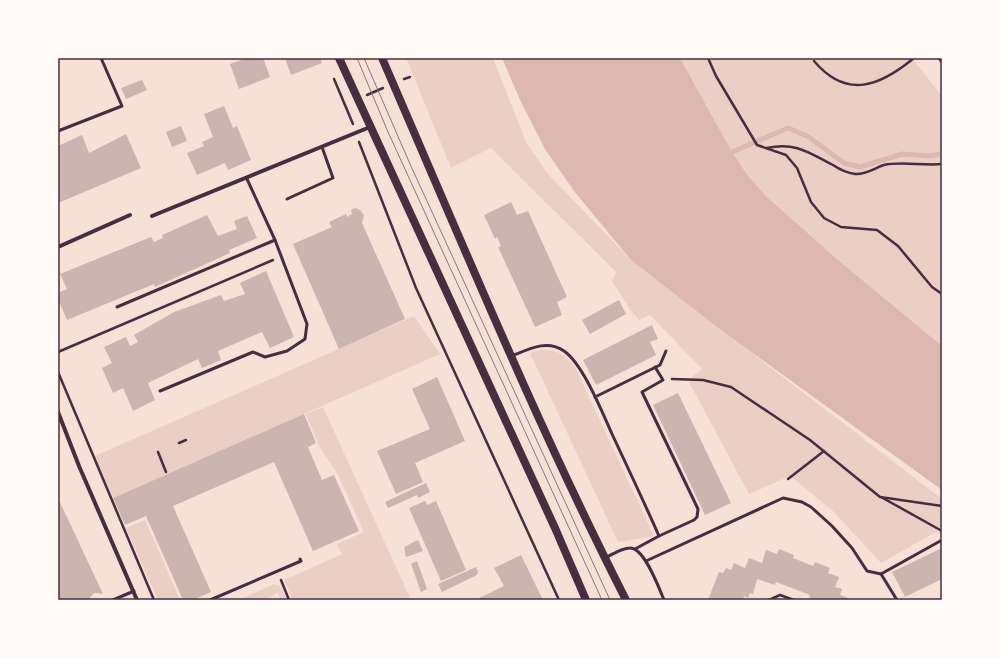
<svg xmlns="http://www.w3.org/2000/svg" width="1000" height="658" font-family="Roboto,sans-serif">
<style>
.green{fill:#ebcfc5}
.water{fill:#dcb8b0}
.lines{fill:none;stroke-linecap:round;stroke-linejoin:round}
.stream{stroke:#dcb8b0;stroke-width:5}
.building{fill:#ccb4b1}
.path{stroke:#4a2c40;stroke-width:2.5}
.service{stroke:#4a2c40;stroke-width:3}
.minor{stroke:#4a2c40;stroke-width:4}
.secondary{stroke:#4a2c40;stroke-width:8}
.tram{stroke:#8f747c;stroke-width:1}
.neatline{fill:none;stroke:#4a2c40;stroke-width:1.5}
</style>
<rect width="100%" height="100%" fill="#f7e1d7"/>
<g class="green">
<path d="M406,58H493L526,142L548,174L631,260L942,499V536L936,532L881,563L833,511L790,476L749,494L688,380L702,369L650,315L639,320L632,312L612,281L616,272L491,148L451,168Z"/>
<path d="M680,58H912L942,96V346L837,259L768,198L748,176L732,152Z"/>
<path d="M414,316L440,354L113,498L95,456Z"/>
<path d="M541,350C560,350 563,354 575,367L654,536L618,542L530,353Z"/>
<path d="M323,407L411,600H293L284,580L342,554L337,544L364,532L338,475L319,446L306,414Z"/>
<path d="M145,520L180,600H158L126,528Z"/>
<path d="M274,584L280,586L287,600H281L278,593L264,600H238Z"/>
</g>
<path class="water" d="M502,58H680L732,152L748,176L768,198L837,259L942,346V490L721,330L631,260L574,191L545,149L521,102Z"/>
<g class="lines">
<path class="stream" d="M732,152L788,128L807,136L844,163L860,167L902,154L929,156L942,154"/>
</g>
<g class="building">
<path d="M247,58H263L270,77L239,89L230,64Z"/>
<path d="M285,58H320L322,63L291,75Z"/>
<path d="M142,80L147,90L126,99L121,88Z"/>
<path d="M224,106L233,128L237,126L251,160L228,170L225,163L197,175L187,153L204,146L202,142L213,137L204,114Z"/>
<path d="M181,126L187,141L172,147L166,132Z"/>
<path d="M126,134L141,168L58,203V146L82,135L89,153Z"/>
<path d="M511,202L517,215L528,211L567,297L557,302L562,315L535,327L498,247L501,246L497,237L495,239L484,215Z"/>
<path d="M355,208L360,210L364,215L362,223L405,319L339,349L293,244L332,227L329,222L346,214L347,217L352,214L351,210Z"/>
<path d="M207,215L218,236L237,229L234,221L247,216L257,238L229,250L230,253L155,287L154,284L67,320L58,299V293L67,289L60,274L151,237L154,242L163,238L162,235Z"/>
<path d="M266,271L294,337L270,348L262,332L218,351L221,360L202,368L198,359L148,383L155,400L133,411L123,388L113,393L102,368L112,363L104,347L126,337L130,346L138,342L134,335L174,312L221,295L224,301L245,294L240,283Z"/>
<path d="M619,300L626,314L590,334L582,320Z"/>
<path d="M652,325L658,339L650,342L656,355L596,385L583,360Z"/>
<path d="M437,377L465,441L415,463L423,482L396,494L377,451L430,429L412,389Z"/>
<path d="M678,393L731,503L705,515L653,405Z"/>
<path d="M304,414L316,443L308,447L322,480L334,475L359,531L313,551L274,462L173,506L211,592L193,600H183L146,516L125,525L113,498Z"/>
<path d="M426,483L430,492L418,498L417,495L388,508L385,502Z"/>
<path d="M58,498L103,594L94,593L88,600H58Z"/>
<path d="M425,501L427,505L436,501L466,570L441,581L409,508Z"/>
<path d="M418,540L423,551L406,557L404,547Z"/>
<path d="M942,548V579L905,597L892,572Z"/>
<path d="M779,549L794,555L793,558L813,566L815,562L830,568L828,573L839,577L835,587L842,589L840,595L854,600H816L809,597L810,595L776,582L775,585L757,579L753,594L750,593L748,598L744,596L743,600H708L719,572L723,573L726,568L731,570L734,563L745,568L749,558L762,563L766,550L777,554Z"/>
<path d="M521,555L543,600H475L504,586L494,568Z"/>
<path d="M417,561L427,589L421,592L411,564Z"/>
<path d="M476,567L478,572L477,575L442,592L438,584Z"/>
</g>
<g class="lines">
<g class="path">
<path d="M708,58L716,76L757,145L786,155L797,168L811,202L824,218L841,227L877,230L898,246L932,287L942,294"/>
<path d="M814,61C847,100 880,86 914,58"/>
<path d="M334,79L353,124"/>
<path d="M404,79L410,77"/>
<path d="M367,95L383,88"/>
<path d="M359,142L416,288L559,600"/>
<path d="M767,148C795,142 808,152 833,165C839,169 847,173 855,174C865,175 875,168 884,165C900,161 924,166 942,164"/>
<path d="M58,352L273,260"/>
<path d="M58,372L154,600"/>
<path d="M672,379L703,380L731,387L810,440L880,497L942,506"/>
<path d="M179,443L186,440"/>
<path d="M158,452L166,472"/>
<path d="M788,479L824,451"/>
<path d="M881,497L942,531"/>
<path d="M281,580L289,600"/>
<path d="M769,600L780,595L794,600"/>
</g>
<g class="service">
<path d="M939,58L942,62"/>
<path d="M58,131L122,106L101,58"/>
<path d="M287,199L333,178L322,147"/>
<path d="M117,307L275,240"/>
<path d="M512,356C529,349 547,339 564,351C583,364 602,412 612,434C628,468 644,502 659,536L635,549"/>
<path d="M655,367L663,380L642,392L698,509L697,517L694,520L659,536"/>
<path d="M160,391L253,352L265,357L287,351L305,339L307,324L275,240L247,179"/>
<path d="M595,397L660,365L666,351"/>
<path d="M607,557C613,554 622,548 630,548C644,547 659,588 664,600"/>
<path d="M646,561L783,498L802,502L811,507L832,526L852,548L867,571L881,574L897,600"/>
<path d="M881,574L942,540"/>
<path d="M113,600L134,591"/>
<path d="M210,600L301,561L300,559"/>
</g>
<g class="minor">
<path d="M152,216L370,127"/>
<path d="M58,247L130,215"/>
<path d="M58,412L79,466L137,600"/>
</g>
<g class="secondary">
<path d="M339,58L555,528L586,600"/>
<path d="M382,58C461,240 536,423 626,600"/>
</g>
<g class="tram">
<path d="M357,58L388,132L602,600"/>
<path d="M364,58L410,164L610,600"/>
</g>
</g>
<rect width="1000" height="658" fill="none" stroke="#fffaf5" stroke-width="118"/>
<rect x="59" y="59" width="882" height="540" class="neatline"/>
</svg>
